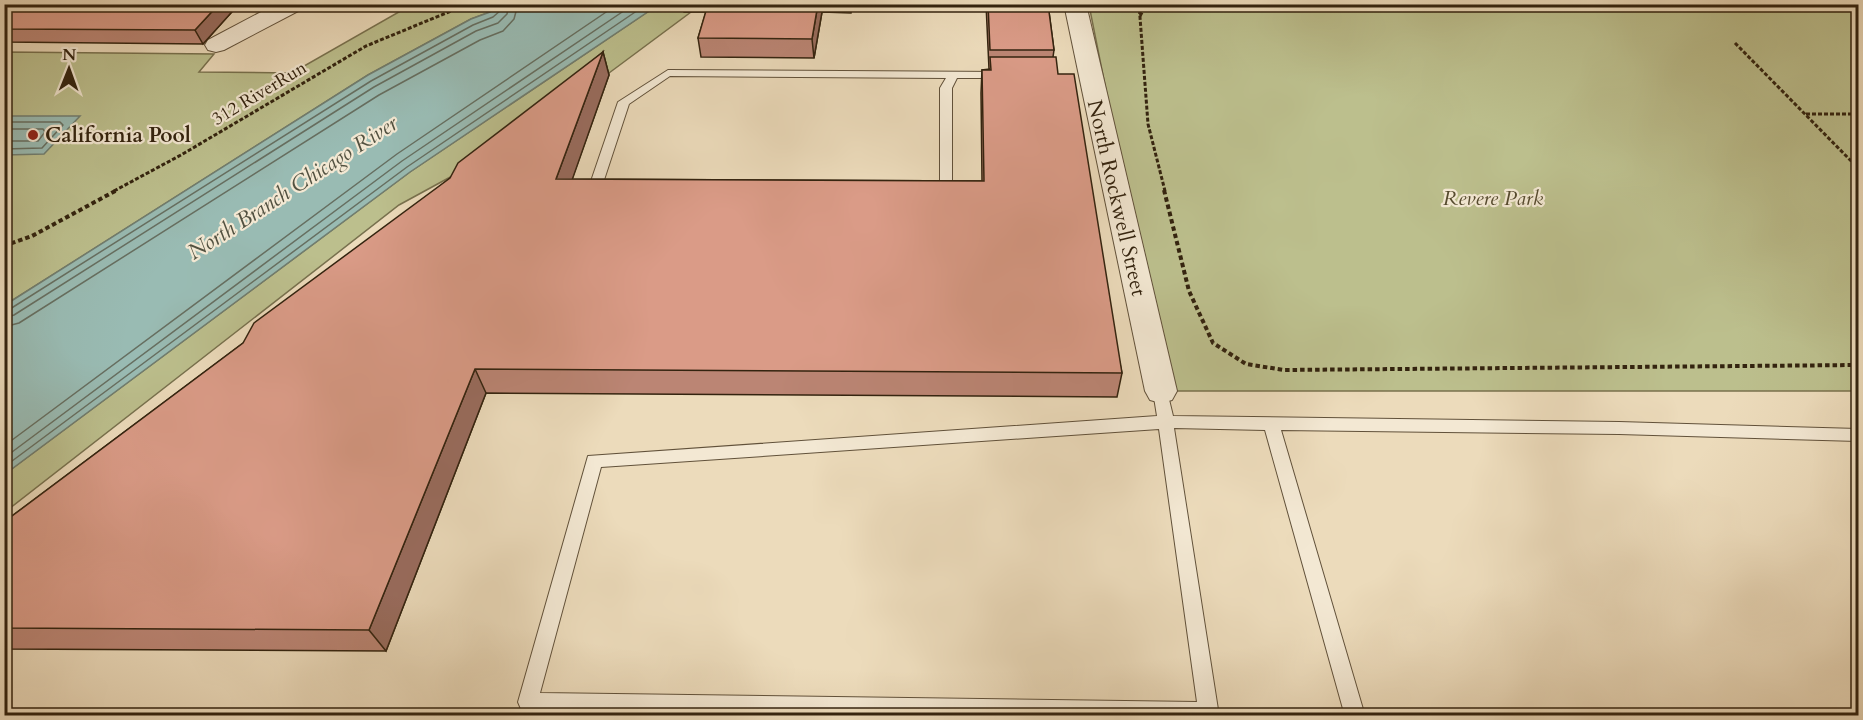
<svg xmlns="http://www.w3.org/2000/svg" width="1863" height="720" font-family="Cardo,serif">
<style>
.green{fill:#bcbf8d;stroke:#78714e;stroke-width:1.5}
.water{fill:#99bbb3;stroke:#707e71;stroke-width:1.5}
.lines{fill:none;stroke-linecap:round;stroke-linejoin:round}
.shore{stroke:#666f61;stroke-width:1.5}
.service-casing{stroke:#61513a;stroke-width:2}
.minor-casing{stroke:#61513a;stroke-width:2}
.path-far1{stroke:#33230f;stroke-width:3;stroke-dasharray:4 2;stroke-linecap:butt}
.path{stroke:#33230f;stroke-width:4;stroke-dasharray:4.5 3;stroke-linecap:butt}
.service{fill:#f3e8d3;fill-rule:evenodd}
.minor{fill:#f3e8d3;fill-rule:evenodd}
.wall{fill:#bb8574;stroke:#33230f;stroke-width:1.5}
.shaded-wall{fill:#996c5e;stroke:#33230f;stroke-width:1.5}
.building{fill:#da9b87;stroke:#33230f;stroke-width:1.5}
.poi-dot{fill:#8f2418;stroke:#f3e8d3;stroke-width:2}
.labels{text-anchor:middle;stroke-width:4.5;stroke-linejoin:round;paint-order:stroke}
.far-street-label{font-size:18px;fill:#33230f;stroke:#f3e8d3}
.poi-label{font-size:21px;font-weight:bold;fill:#33230f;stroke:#f3e8d3;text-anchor:start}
.street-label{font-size:21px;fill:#33230f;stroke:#f3e8d3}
.park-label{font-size:21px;font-style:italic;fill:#554a2e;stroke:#f3e8d3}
.water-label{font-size:22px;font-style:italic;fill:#525140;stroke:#f3e8d3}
</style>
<rect width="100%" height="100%" fill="#ecdbbb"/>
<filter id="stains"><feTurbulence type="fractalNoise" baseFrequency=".00333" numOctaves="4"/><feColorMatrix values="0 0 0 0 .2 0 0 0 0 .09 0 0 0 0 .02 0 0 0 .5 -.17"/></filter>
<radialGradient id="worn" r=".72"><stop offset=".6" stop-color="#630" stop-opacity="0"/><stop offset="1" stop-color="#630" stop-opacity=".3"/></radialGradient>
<g class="green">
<path d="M411,5H498L490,12L471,19L368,75L5,305V52L214,54L199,72L292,73Z"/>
<path d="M658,5H694L686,12H691L609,73L599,70L454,175L399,205L5,512V474L410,172Z"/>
<path d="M1089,5H1858V391H1166Z"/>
</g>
<g class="water">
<path d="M498,5H658L410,172L5,474V305L368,75L471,19L490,12Z"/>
<path d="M4,116H80L44,154L5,155Z"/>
</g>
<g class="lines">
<g class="shore">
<path d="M4,122H60L63,125L42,148L4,149"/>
<path d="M4,129H43L45,132L38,141H4"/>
<path d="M4,310L10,309L371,81L473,25L493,17L501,10L502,4"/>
<path d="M4,318L14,315L374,87L476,31L498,23L507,14L509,4"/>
<path d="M4,327L19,323L379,95L480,40L503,31L514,19L518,4"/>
<path d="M4,446L397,154L618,4"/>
<path d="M4,458L402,161L634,4"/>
<path d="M4,467L407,167L647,4"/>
</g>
<g class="service-casing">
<g id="service">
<path d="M668,70L1002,72L1008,75L1002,78H957L952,88V187L951,190L934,191L928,187L929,184L940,183V88L946,78L670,76L629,104L603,183L612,184L613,187L607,191L590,190L589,187L618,102Z"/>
<path d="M1161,385L1166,387L1173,416L1619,422L1858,429V441L1619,434L1281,430L1365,716H1345L1265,430L1174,428L1219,716H805L528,711L521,709L518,702L588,456L1157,416L1153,391L1156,387ZM1159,429L1197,702L540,693L601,467Z"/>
</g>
</g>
<g class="minor-casing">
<g id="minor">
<path d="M276,4H305L302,9L224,50L216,52L208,50L205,45L208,40Z"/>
<path d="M1064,4H1086L1177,391L1172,400L1161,403L1150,400L1145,391Z"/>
</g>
</g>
<g class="path-far1">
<path d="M1139,4L1148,124L1165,191"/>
<path d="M1140,16L1147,4"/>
<path d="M1735,43L1858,168"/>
<path d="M1806,114H1858"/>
<path d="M114,191L181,155L366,46L468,4"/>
</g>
<g class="path">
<path d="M1164,190L1189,291L1213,343L1246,364L1284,370L1858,365"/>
<path d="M4,246L32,236L117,190"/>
</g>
<use href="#service" class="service"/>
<use href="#minor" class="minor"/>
</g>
<g class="wall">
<path d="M4,4H239L203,44L4,42Z"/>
<path d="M683,4H852L851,13L822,12L814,58L701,57L698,38L706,12H684Z"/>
<path d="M986,4H1048L1054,50L1053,57L1122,373L1117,397L486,393L386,651L4,649V522L243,343L450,178L603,52L609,75L572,179L982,181L981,93L982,70L990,69H989Z"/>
</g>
<g class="shaded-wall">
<path d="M219,4H239L203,44L195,30Z"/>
<path d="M818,4H821L822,12L814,58L812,39Z"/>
<path d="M603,52L609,75L564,203L556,179Z"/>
<path d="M475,369L486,393L386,651L369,630Z"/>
</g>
<g class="building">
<path d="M4,4H219L195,30L4,29Z"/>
<path d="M708,4H818L812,39L698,38Z"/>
<path d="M988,4H1048L1054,50H990Z"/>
<path d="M603,52L556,179L984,181L982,70H991L990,57H1056L1058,74H1074L1122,373L475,369L369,630L4,628V522L243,343L254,323L450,178L458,163Z"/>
</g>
<circle class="poi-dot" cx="33" cy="135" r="6"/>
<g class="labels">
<g class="far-street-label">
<text transform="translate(259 93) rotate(-31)" y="6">312 RiverRun</text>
</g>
<g class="poi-label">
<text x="45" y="142">California Pool</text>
</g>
<g class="street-label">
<text transform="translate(1117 198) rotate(77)" y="7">North Rockwell Street</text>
</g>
<g class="park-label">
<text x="1493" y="205">Revere Park</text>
</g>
<g class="water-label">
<text transform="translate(292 187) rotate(-33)" y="8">North Branch Chicago River</text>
</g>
</g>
<rect width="1863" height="720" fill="none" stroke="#ecdbbb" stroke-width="24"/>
<rect x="6" y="6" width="1851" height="708" fill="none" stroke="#33230f" stroke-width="3"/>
<rect x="12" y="12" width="1839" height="696" fill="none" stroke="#33230f" stroke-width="1.5"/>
<g transform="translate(69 69) rotate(1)" stroke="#f3e8d3" stroke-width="4.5" paint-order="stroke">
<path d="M0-4.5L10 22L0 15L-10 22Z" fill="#33230f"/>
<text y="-9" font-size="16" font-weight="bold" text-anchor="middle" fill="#33230f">N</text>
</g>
<rect width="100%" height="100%" filter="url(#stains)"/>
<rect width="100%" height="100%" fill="url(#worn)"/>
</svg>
